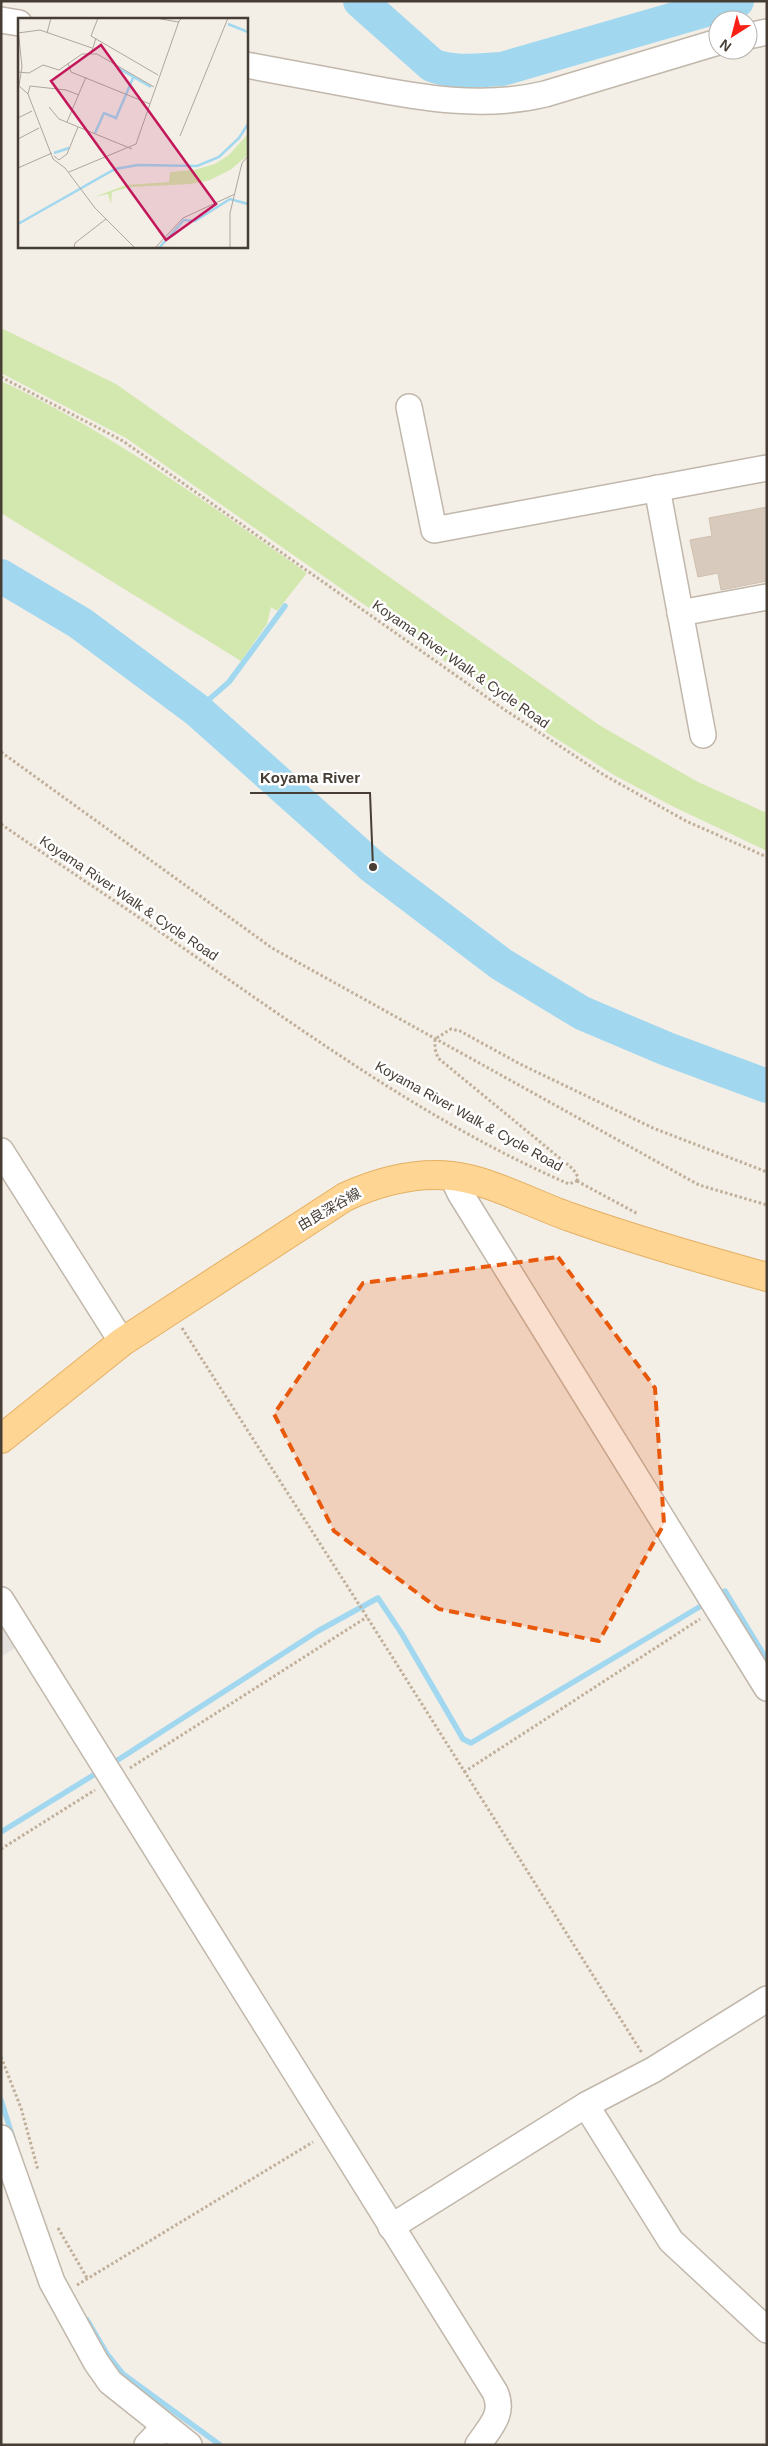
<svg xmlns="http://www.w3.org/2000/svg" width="768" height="2446" font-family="Helvetica,'Noto Sans JP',sans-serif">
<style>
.green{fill:#d3e8ae}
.parking{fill:#e4e1de}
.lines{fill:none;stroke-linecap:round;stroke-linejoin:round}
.stream{stroke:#a1d8f0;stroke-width:5.5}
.river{stroke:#a1d8f0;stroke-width:34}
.building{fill:#d8cbbe;stroke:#cfbfae}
.minor-casing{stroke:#c1b7ab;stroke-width:28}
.major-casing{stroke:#e4b063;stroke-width:30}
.path{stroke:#c0af99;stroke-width:3;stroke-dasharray:2.5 2.5;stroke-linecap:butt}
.minor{stroke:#fff;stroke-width:25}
.major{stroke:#ffd593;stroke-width:28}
.marked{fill:#e8590c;fill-opacity:0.2;stroke:#e8590c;stroke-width:4;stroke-dasharray:10 6;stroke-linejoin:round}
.labels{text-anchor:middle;stroke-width:5;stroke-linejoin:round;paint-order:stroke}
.street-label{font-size:14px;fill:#463d35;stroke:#fff}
.inset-river{fill:none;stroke:#a1d8f0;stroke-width:2.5}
.inset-road{fill:none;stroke:#aea79f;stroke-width:1}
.view{fill:#c2185b;fill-opacity:0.15;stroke:#c2185b;stroke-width:2.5}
.inset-edge{fill:none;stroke:#463d35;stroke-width:2.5}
.leader{fill:none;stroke:#463d35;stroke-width:2}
.callout-dot{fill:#463d35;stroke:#fff;stroke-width:2}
.callout-label{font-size:15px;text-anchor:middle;font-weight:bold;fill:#463d35;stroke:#fff;stroke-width:5;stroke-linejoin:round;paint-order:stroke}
</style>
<rect width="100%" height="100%" fill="#f3eee6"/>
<g class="green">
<path d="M1,328L116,384L599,725L698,782L767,813V851L674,807L614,775L549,734L126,438L1,373Z"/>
<path d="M1,381C111,432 208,504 307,573L277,611L271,607L267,624L241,661L1,513Z"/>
</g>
<path class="parking" d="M1,1615L19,1645L1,1657Z"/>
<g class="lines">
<g class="stream">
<path d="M197,710L229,682L285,606"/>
<path d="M716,1596L725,1591L767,1660"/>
<path d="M110,1765L318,1631L378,1598L402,1634L463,1739L471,1743L706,1603"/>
<path d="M1,1832L100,1771"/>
<path d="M1,2100L13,2138"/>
<path d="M87,2320L107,2354L123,2374L220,2445"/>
</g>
<g class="river">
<path d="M360,1L432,65C454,74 479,70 502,69L737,1"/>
<path d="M1,576L80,623L197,710L373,867L501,964L582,1013L667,1049L767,1086"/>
</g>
</g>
<path class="building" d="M767,507V581L721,590L718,573L698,577L690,540L712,536L709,518Z"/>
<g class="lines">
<g class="minor-casing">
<g id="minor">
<path d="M1,20L19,23"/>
<path d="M748,36L767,32"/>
<path d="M246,65C284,72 322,79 359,86C421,98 483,109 545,94L718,42"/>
<path d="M409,407L434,530L767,468"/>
<path d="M657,488L703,735"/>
<path d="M680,613L767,597"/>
<path d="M1,1151L122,1342"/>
<path d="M452,1176L460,1193L767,1688"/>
<path d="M1,1600L495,2392C505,2414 490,2427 478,2445"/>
<path d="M586,2105L671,2241L767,2330"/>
<path d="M1,2138L52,2282L96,2362L110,2382L189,2445"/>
<path d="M391,2227L586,2105L653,2070L767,1999"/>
<path d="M147,2445L164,2427"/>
</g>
</g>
<g class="major-casing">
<path id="major" d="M1,1439L122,1342L345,1197C378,1182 415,1172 452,1176C489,1180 535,1205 570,1217C635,1240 701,1259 767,1277"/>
</g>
<g class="path">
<path d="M1,377L123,441L505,710L604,775L686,821L767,857"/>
<path d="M1,752L272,948L699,1185L767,1205"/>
<path d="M1,824C58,864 116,901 173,941C301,1029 426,1122 569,1184L577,1181"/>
<path d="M577,1181L578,1177L573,1169L438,1058L435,1049V1039L451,1029L460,1031L520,1064L653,1128L767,1172"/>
<path d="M577,1181L638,1214"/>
<path d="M182,1328L367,1617L642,2053"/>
<path d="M130,1768L367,1617"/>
<path d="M464,1772L700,1619"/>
<path d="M1,1849L95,1790"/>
<path d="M1,2057L21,2108L38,2170"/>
<path d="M58,2228L87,2278"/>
<path d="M77,2285L313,2142"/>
</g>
<use href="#minor" class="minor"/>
<use href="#major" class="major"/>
</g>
<path class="marked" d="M558,1257L655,1388L664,1524L599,1641L439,1609L334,1531L274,1414L363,1283Z"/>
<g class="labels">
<g class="street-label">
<text transform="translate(461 664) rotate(35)" y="5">Koyama River Walk &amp; Cycle Road</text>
<text transform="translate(129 898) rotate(34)" y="5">Koyama River Walk &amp; Cycle Road</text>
<text transform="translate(469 1116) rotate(29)" y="5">Koyama River Walk &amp; Cycle Road</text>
<text transform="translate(329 1209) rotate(-30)" y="5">由良深谷線</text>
</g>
</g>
<g transform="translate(18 18)">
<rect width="230" height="230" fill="#f3eee6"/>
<path d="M230,116V137L212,152L192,162L173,166L112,169L94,174L93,186L90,176L76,179L108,167L151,164L152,154L176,152L197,146L211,137Z" fill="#d3e8ae"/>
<path class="inset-river" d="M210,6L230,14M100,50L133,69M77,115L86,95L98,100L115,60M36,135L51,130M0,206L97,151L120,147L179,148L201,139L221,120L230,106M141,230L166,202L177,203L212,181L230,186"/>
<path class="inset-road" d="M80,0L73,18L140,57M138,0L160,4L164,0M0,11L4,49L1,67M0,15L22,12L74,30M29,15L33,0M73,36L78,20M50,45L53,54L132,86M0,54L11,55L25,47L41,52L64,36H79L136,69M0,67L10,76L35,141L47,150L77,190L117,230M10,76L12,68L48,72L61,77M31,89L41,101L114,131M0,100L14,93M49,104L68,59M162,118L210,0M0,121L21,110M36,138L41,142L49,136L60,109M0,150L34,135M51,154L118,126L161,3M56,230L57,225L88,201M137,230L165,200L217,176M212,230V195L224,145L230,138"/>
<path class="view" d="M83,27L198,186L148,222L33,63Z"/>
<rect width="230" height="230" class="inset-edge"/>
</g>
<path class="leader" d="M373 867L370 793H250"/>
<circle class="callout-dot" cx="373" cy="867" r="5"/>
<g class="callout-label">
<text x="310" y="783">Koyama River</text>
</g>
<rect width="768" height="2446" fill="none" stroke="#463d35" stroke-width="5"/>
<g transform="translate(733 35) rotate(216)"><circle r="24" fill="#ffffff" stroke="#b5b1ae"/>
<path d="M0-4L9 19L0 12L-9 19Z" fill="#fb2015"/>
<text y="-8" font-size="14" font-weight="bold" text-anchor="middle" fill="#463d35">N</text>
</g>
</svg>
